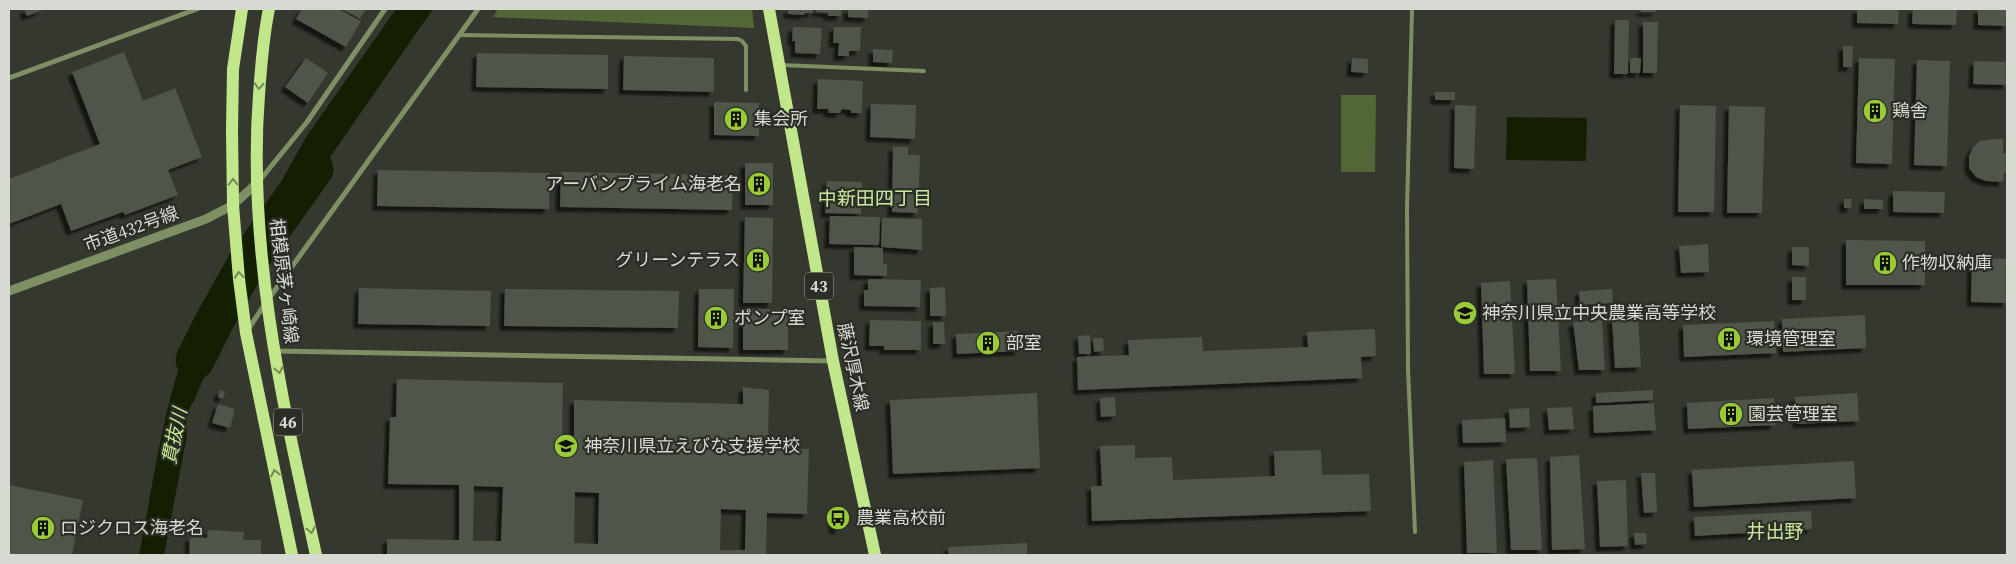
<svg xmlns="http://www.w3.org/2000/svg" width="2016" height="564" font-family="'Source Serif 4','Noto Sans JP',serif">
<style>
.green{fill:#536736}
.water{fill:#141f02}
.pier{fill:#34382f}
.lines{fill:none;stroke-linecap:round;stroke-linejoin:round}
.river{stroke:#141f02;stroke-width:39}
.building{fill:#4f544a;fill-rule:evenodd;filter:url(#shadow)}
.service{stroke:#7d8f63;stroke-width:4}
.minor{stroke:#7d8f63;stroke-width:5}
.tertiary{stroke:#7d8f63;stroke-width:9}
.primary{stroke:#c2e78b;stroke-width:12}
.oneway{stroke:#768a58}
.labels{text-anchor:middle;stroke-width:4.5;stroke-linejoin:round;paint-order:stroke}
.shield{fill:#2a2e25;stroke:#a3a69f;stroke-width:1}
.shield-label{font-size:16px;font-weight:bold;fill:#d7d9d3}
.poi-label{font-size:18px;fill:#d7d9d3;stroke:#2a2e25;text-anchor:start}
.street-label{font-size:18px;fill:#d7d9d3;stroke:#2a2e25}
.neighbourhood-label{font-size:19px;fill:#c9e89f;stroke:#2a2e25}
.water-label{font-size:19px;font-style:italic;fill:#c9ec96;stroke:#2a2e25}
</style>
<defs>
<filter id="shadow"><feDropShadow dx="-4.5" dy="4.5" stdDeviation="1" flood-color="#0009"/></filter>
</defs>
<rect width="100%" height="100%" fill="#34382f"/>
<g class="green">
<path d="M498,9H752L754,28L493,17Z"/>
<path d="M1341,95H1376L1375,172H1341Z"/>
</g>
<g class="water">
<path d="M396,9H433L303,196L285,229L282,180L306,137Z"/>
<path d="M1507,117L1587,118L1586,161L1506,160Z"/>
<path d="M214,289L222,335L194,401C186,412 185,422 187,435L164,555H139C156,472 168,360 214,289Z"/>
</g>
<g class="pier">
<path d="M281,176L285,229V232L282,229L279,180Z"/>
<path d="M213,286L216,288L224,334L222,339Z"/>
</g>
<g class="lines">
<path class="river" d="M195,360L214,322L247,263L314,169"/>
</g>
<g class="building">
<path d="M24,9H45L27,16Z"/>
<path d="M302,9H338L361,21L346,47L296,19Z"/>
<path d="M342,9H366L360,19Z"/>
<path d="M788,9H813V13H805L804,15L788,14Z"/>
<path d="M816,9H842L841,16H828V13L816,12Z"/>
<path d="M848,9H868V18L848,17Z"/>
<rect x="1641" y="9" width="15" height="3"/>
<path d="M1857,9H1899L1898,24L1857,23Z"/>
<path d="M1913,9H1957L1956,25L1912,24Z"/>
<path d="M1978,9H2007V26L1978,25Z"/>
<path d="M1615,20H1629L1628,74H1614Z"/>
<path d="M1643,22H1658L1657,73H1643Z"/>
<path d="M793,27L822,28L820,54L795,53V41H792Z"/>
<path d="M834,27H861L860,51H849V56H838L839,43H833Z"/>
<path d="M1843,46H1853L1852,67H1843Z"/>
<path d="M873,49L893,50L892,63L873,62Z"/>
<path d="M124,52L143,101L175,88L202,157L168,170L178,195L125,215L123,212L71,231L61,204L9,224V179L100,144L72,72Z"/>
<path d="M477,53L608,55V89L476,87Z"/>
<path d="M624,56L714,58V92L623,90Z"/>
<path d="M306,58L328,73L308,103L285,87Z"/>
<path d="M1352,58L1368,59V73L1351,72Z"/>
<path d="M1630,58H1641L1640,73H1630Z"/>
<path d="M1859,58L1895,59L1892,164L1856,163Z"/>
<path d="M1917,60L1950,61L1947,166L1914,165Z"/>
<path d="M1974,61L2007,62V85L1973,84Z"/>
<path d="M818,79L863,81L862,113H851V110L842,109L840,113H829L828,109H817Z"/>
<rect x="1435" y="92" width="20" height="8"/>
<path d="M714,102L759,103V136L714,135Z"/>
<path d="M871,104L916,105L915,139L870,137Z"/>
<path d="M1455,105L1476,106L1474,169L1454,168Z"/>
<path d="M1680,105L1716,106L1714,212H1678Z"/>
<path d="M1729,106L1765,107L1762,213H1727Z"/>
<path d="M1993,139H2003V153L2007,154V173H2004L2003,182L1986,181L1976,177L1969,168V156L1973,147L1980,141Z"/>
<path d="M893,147H908V155H920L918,213L892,212Z"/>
<rect x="745" y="163" width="28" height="42"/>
<path d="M378,170L550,173L549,209L377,206Z"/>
<path d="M561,172L733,175L732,210L560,207Z"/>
<path d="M827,181L862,182L861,214L825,213Z"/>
<path d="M1893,191L1945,192L1944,213L1893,212Z"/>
<path d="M1844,199H1852L1851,208H1844Z"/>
<path d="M1864,199L1883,200V209H1864Z"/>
<path d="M830,216L880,217L879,245L829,244Z"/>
<path d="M745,217L773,218L772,303H743Z"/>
<path d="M882,218L922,219V250L881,247Z"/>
<path d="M1846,240L1925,241V285H1846Z"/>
<path d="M1708,244L1709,272L1681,273L1679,246Z"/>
<path d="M854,247L883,248V264H887V276L854,275Z"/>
<path d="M1792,247H1809V266L1792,265Z"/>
<path d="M1972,258L2007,259V303L1971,302Z"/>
<rect x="1792" y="277" width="14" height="23"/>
<path d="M868,279L921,280L920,307L864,306V290H868Z"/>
<path d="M1556,279L1561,371H1530L1527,280Z"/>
<path d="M1510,281L1515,374H1484L1481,283Z"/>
<path d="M945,287L946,316H930V288Z"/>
<path d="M359,288L491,291L490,326L358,324Z"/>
<path d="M505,289L679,291L678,328L504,326Z"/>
<path d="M699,289H734L733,348L698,347Z"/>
<path d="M1612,289L1613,303L1580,305L1579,291Z"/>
<rect x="743" y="309" width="45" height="41"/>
<path d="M1865,315L1866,348L1783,352L1782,319Z"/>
<path d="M1638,318L1641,367L1615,368L1612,319Z"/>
<path d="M870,320L921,321V350H884V346H869Z"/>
<path d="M1602,320L1605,370H1579L1573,322Z"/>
<path d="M1774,321L1776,353L1684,357L1683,325Z"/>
<path d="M933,322H944L945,344H933Z"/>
<path d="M1375,329L1376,356L1361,357L1362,378L1078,390L1077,357L1129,355L1128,340L1202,337L1203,351L1308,347L1307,332Z"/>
<path d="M1018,331L1019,351L957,354L956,334Z"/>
<path d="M1090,335L1091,354H1079L1078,336Z"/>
<path d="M1093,338H1103L1104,351L1094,352Z"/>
<path d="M397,379L563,383L562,443L574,444V400L743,404V387L769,390L768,449H809L807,514L767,513L766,555H387V539L459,540V485L388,484L390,417H396ZM474,486L503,487L501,541H473ZM575,492L599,493L598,544L574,543ZM721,509L746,510L745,550H720Z"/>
<path d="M220,390L225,392L223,399L218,397Z"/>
<path d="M1653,390V400L1596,403V393Z"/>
<path d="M1037,393L1040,468L893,474L890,400Z"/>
<path d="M1857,393L1859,421L1797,424L1795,397Z"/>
<path d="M1115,397L1116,416L1101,417L1100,398Z"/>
<path d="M1774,398L1775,425L1688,429L1687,403Z"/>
<path d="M1654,403L1656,430L1594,433L1593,406Z"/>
<path d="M218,404L235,409L230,428L212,423Z"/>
<path d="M1572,407L1574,429L1549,430L1547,408Z"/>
<path d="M1529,408L1530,427L1510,428L1509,409Z"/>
<path d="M1505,418L1506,442L1463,443L1462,420Z"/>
<path d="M1135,445V458L1172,457L1173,480L1275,476L1274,451L1321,450L1322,475L1369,474L1371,511L1092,521L1091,486H1102L1100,446Z"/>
<path d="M1579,455L1585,549L1552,550L1550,457Z"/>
<path d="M1537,458L1542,550H1511L1506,459Z"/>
<path d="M1493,460L1497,553H1467L1464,462Z"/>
<path d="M1854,461L1856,498L1694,507L1692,470Z"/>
<path d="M1641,473H1655L1657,512L1644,513Z"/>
<path d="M1626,480L1628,546L1600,547L1597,481Z"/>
<path d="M9,485L83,500L72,555H9Z"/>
<path d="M1811,511L1812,529L1695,536L1694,517Z"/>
<path d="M838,512L840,529L834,530L831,513Z"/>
<path d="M208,530L244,532L243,540H261V555H189L190,537L207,538Z"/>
<path d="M1634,533H1646L1647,544L1635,545Z"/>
<path d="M1027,543V555H949L948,547Z"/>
</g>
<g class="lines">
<g class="service">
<path d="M1412,9L1407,208L1408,369L1415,532"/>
<path d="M460,35L738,39L742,41L746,46V90"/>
<path d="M781,65L924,71"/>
</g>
<g class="minor">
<path d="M9,78L197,9"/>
<path d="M260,180L307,122L385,9"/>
<path d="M270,297L478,9"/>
<path d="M247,331L265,304"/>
<path d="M276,351L832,361"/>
</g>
<path class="tertiary" d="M9,291L206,219L233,205L256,184"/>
<g class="primary">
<path d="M242,9L233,69L232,130L233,205L239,279L246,333L292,555"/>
<path d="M269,9C263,37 261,66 259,95C247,250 283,405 316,555"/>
<path d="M769,9L833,361L875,555"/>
</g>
</g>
<defs><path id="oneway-chevron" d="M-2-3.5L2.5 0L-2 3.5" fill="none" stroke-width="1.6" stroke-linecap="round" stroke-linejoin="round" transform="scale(1.25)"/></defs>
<g class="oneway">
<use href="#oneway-chevron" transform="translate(259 86) rotate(94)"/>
<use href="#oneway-chevron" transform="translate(233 182) rotate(-91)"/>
<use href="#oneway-chevron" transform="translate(239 275) rotate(-95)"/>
<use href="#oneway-chevron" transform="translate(279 370) rotate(79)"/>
<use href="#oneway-chevron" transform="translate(275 473) rotate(-102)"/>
<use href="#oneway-chevron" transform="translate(311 530) rotate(78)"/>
</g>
<defs>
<g id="building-disc" transform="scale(1.25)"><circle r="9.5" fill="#99cb36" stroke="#2a2e25"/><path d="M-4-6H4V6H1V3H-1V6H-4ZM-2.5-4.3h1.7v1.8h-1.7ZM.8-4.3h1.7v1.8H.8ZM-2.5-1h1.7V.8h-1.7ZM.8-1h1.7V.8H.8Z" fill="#111"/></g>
<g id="school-disc" transform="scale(1.25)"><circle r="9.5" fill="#99cb36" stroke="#2a2e25"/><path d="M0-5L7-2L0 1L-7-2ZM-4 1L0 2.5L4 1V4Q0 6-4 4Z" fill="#111"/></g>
<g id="bus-disc" transform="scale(1.25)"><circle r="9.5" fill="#99cb36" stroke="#2a2e25"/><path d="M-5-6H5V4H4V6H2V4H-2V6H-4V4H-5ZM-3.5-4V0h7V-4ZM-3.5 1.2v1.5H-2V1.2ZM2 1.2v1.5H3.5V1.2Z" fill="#111"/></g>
</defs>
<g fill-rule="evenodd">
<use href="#building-disc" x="1875" y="111"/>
<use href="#building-disc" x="736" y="119"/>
<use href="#building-disc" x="759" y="184"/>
<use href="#building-disc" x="758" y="260"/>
<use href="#building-disc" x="1885" y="263"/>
<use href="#school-disc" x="1465" y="313"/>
<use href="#building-disc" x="716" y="318"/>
<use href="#building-disc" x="1729" y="339"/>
<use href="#building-disc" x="988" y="343"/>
<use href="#building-disc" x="1731" y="414"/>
<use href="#school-disc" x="566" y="446"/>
<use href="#bus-disc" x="838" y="518"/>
<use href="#building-disc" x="43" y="528"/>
</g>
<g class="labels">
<g class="shield">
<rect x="805" y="272.5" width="28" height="27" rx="4"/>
<rect x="274" y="408.5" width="28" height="27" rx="4"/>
</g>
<g class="shield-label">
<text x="819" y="292">43</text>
<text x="288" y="428">46</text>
</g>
<g class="poi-label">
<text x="1892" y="117">鶏舎</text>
<text x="754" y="125">集会所</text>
<text x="742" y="190" text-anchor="end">アーバンプライム海老名</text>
<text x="740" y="266" text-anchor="end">グリーンテラス</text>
<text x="1902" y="269">作物収納庫</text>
<text x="1482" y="319">神奈川県立中央農業高等学校</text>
<text x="734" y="324">ポンプ室</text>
<text x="1746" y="345">環境管理室</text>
<text x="1006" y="349">部室</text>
<text x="1748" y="420">園芸管理室</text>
<text x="584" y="452">神奈川県立えびな支援学校</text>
<text x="856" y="524">農業高校前</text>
<text x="60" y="534">ロジクロス海老名</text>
</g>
<g class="street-label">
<text transform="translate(131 229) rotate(-20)" y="6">市道432号線</text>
<text transform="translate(284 281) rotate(83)" y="6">相模原茅ヶ崎線</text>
<text transform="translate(853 367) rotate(78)" y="6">藤沢厚木線</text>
</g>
<g class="neighbourhood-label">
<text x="875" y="205">中新田四丁目</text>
<text x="1775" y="538">井出野</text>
</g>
<g class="water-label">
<text transform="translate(174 436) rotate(-78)" y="7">貫抜川</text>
</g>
</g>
<rect width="2016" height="564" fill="none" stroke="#d7d9d3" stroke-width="20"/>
</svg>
